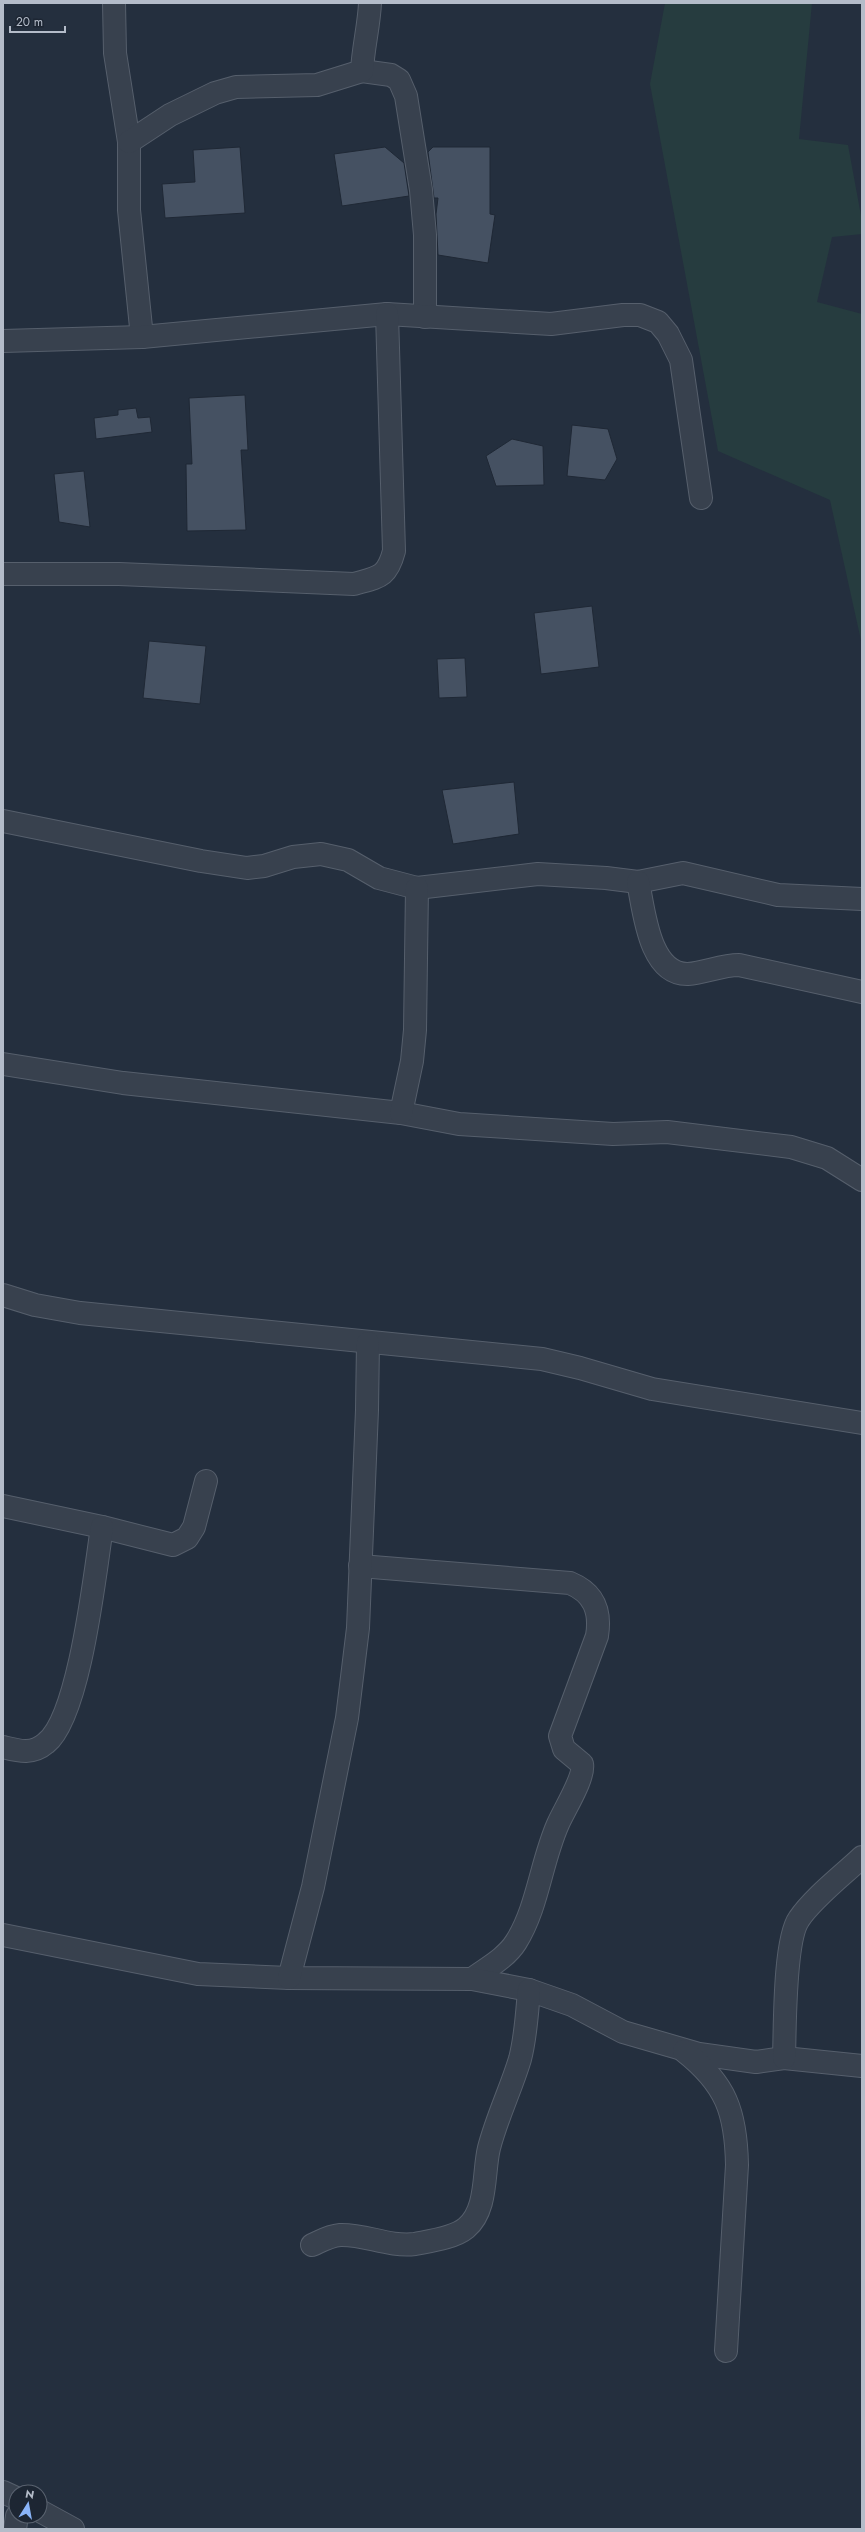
<svg xmlns="http://www.w3.org/2000/svg" width="865" height="2532" font-family="Jost,sans-serif">
<style>
.green{fill:#263c3f}
.building{fill:#455162;stroke:#1f2835}
.lines{fill:none;stroke-linecap:round;stroke-linejoin:round}
.minor-casing{stroke:#565f6c;stroke-width:24}
.minor{stroke:#38414e;stroke-width:22}
</style>
<rect width="100%" height="100%" fill="#242f3e"/>
<path class="green" d="M665,3H812L799,139L848,145L862,221V234L832,237L817,302L862,314V645L830,500L718,451L650,84Z"/>
<g class="building">
<path d="M240,147L245,213L165,218L162,184L195,182L193,150Z"/>
<path d="M385,147L404,163L409,196L342,206L334,154Z"/>
<path d="M433,147H490V214L495,215L488,263L438,255L436,214L438,198H434L428,152Z"/>
<path d="M245,395L248,450H241L246,530L187,531L186,464H192L189,398Z"/>
<path d="M136,408L138,418L150,417L152,432L96,439L94,418L118,415V410Z"/>
<path d="M572,425L608,429L617,459L605,480L567,476Z"/>
<path d="M512,439L543,446L544,485L496,486L486,456Z"/>
<path d="M84,471L90,527L59,522L54,474Z"/>
<path d="M592,606L599,667L541,674L534,613Z"/>
<path d="M149,641L206,646L200,704L143,698Z"/>
<path d="M465,658L467,697L439,698L437,659Z"/>
<path d="M514,782L519,834L453,844L442,790Z"/>
</g>
<g class="lines">
<g class="minor-casing">
<g id="minor">
<path d="M114,3L115,53L129,142V210L142,337"/>
<path d="M362,71L391,75L399,80L406,96L421,190L425,235V317"/>
<path d="M129,142L170,115L215,93L236,87L317,85L362,71C363,48 369,26 370,3"/>
<path d="M3,341L142,337L387,314L551,324L623,315H640L658,322L668,334L681,360L701,498"/>
<path d="M3,574H119L354,584C378,577 387,578 394,551L387,314"/>
<path d="M3,821L201,861L247,868L264,866L293,857L321,854L348,860L379,878L417,888L538,874L606,878L638,882L683,873L778,895L862,899"/>
<path d="M638,882C644,910 649,975 688,974C705,973 721,965 739,965L862,992"/>
<path d="M3,1064L123,1083L401,1113L459,1124L613,1134L667,1132L791,1147L827,1158L862,1180"/>
<path d="M401,1113L412,1061L415,1030L417,888"/>
<path d="M3,1295L35,1305L80,1313L542,1359L580,1368L652,1389L862,1423"/>
<path d="M3,1506L102,1527L173,1545L187,1538L194,1527L206,1481"/>
<path d="M360,1566L570,1583C594,1593 601,1611 597,1636L560,1736L564,1749L582,1764C585,1777 564,1810 558,1824C541,1862 538,1907 516,1942C506,1958 487,1968 472,1979"/>
<path d="M3,1747C19,1751 32,1755 46,1743C80,1716 95,1572 102,1527"/>
<path d="M3,1935L198,1974L289,1978L472,1979L529,1990L572,2005L623,2032L699,2054L756,2062L784,2058L862,2066"/>
<path d="M289,1978L313,1887L347,1718L358,1628L367,1410L368,1343"/>
<path d="M684,2051C726,2084 736,2112 737,2165L726,2351"/>
<path d="M784,2058C785,2029 784,1940 799,1919C813,1898 843,1875 862,1857"/>
<path d="M312,2245C321,2241 329,2236 340,2235C365,2234 388,2247 415,2244C430,2241 454,2238 466,2228C488,2210 483,2172 489,2148C497,2117 511,2089 520,2059C526,2036 527,2013 529,1990"/>
<path d="M3,2492L16,2498"/>
<path d="M40,2511L73,2529"/>
<path d="M15,2529L17,2516"/>
</g>
</g>
<use href="#minor" class="minor"/>
</g>
<rect width="865" height="2532" fill="none" stroke="#b4bcc9" stroke-width="8"/>
<g transform="translate(28 2504) rotate(11)"><circle r="19" fill="#1d2633" stroke="#59626f"/>
<path d="M0-3L7 15L0 10L-7 15Z" fill="#8ab4f8"/>
<text y="-6" font-size="11" font-weight="bold" text-anchor="middle" fill="#b4bcc9">N</text>
</g>
<path d="M10 26v6h55v-6" fill="none" stroke="#b4bcc9" stroke-width="2"/>
<text x="16" y="26" font-size="12" fill="#b4bcc9" stroke="#1d2633" stroke-width="3" paint-order="stroke">20 m</text>
</svg>
